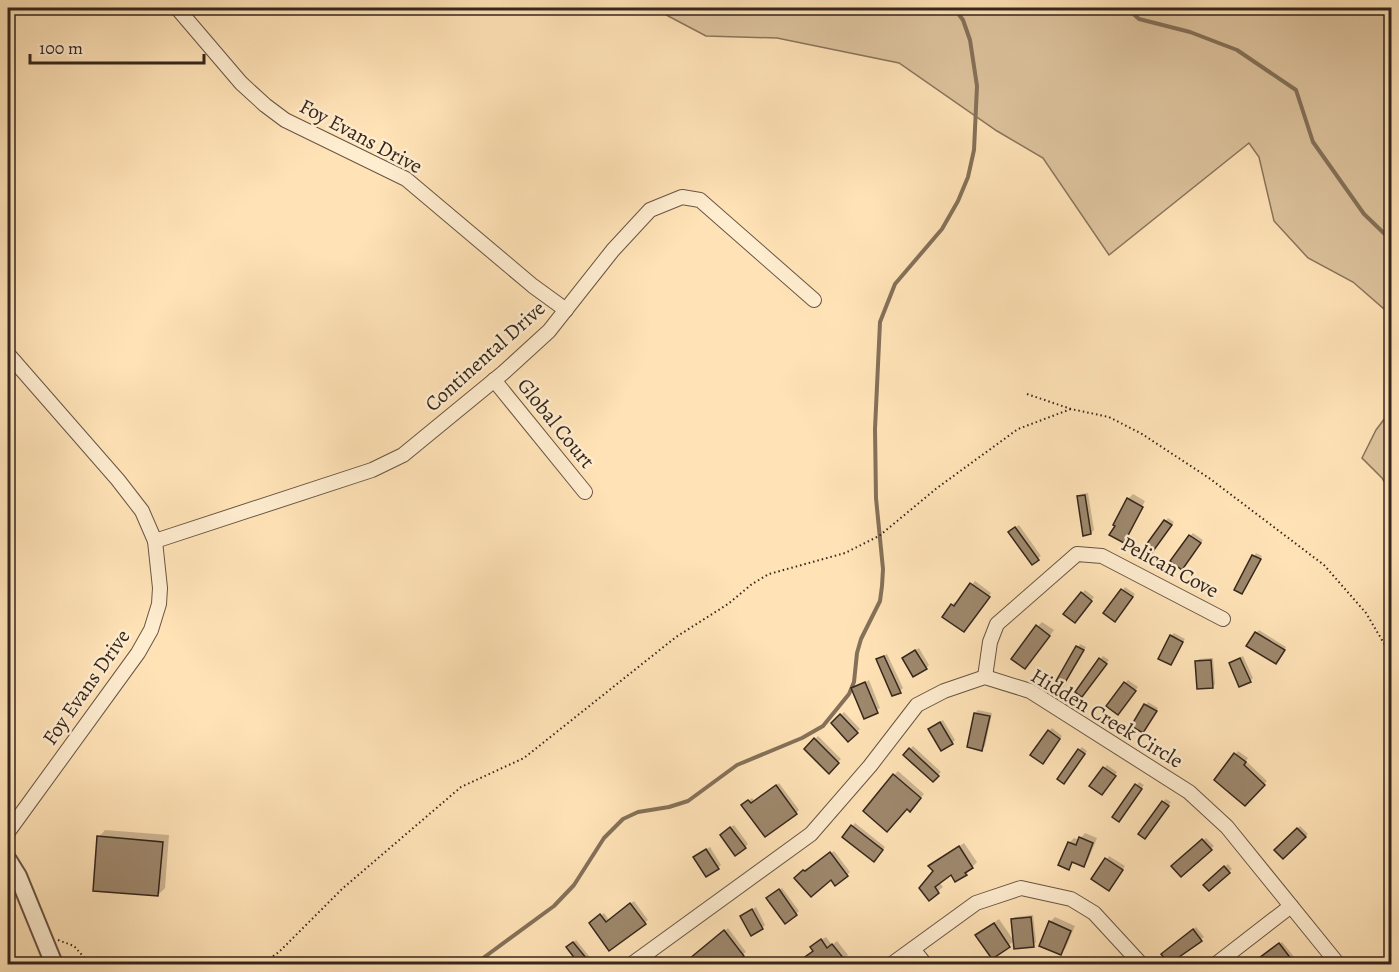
<svg xmlns="http://www.w3.org/2000/svg" width="1399" height="972" font-family="Alegreya,serif">
<style>
.green{fill:#ddc39d;stroke:#89745c;stroke-width:1.5}
.shadow{fill:#0003}
.lines{fill:none;stroke-linecap:round;stroke-linejoin:round}
.stream{stroke:#857159;stroke-width:4}
.building{fill:#9e886d;stroke:#35261c;stroke-width:1.5}
.minor-casing{stroke:#685543;stroke-width:16}
.tertiary-casing{stroke:#685543;stroke-width:20}
.path{stroke:#35261c;stroke-width:2;stroke-dasharray:1.5 3;stroke-linecap:butt}
.minor{stroke:#ffedd0;stroke-width:14}
.tertiary{stroke:#ffedd0;stroke-width:16}
.labels{text-anchor:middle;stroke-width:5;stroke-linejoin:round;paint-order:stroke}
.street-label{font-size:21px;fill:#35261c;stroke:#ffedd0}
</style>
<rect width="100%" height="100%" fill="#ffe3b7"/>
<filter id="stains"><feTurbulence type="fractalNoise" baseFrequency=".00333" numOctaves="4"/><feColorMatrix values="0 0 0 0 .2 0 0 0 0 .09 0 0 0 0 .02 0 0 0 .5 -.17"/></filter>
<radialGradient id="worn" r=".72"><stop offset=".6" stop-color="#630" stop-opacity="0"/><stop offset="1" stop-color="#630" stop-opacity=".3"/></radialGradient>
<g class="green">
<path d="M653,8H1391V315L1353,282L1308,258L1274,221L1259,157L1249,143L1109,255L1043,158L997,131L899,63L777,38L706,36Z"/>
<path d="M1391,410V494L1382,478L1362,458L1376,430Z"/>
</g>
<g class="shadow">
<path d="M1088,493L1094,530L1091,533L1078,497L1081,494Z"/>
<path d="M1133,494L1145,501L1125,538H1127L1124,541L1128,499Z"/>
<path d="M1168,518L1174,522L1154,550L1145,549Z"/>
<path d="M1019,525L1041,556L1032,563L1013,529Z"/>
<path d="M1193,533L1203,540L1185,565L1190,536Z"/>
<path d="M1256,553L1262,556L1242,592L1236,589Z"/>
<path d="M975,581L991,593L966,627L952,605L955,602L957,604Z"/>
<path d="M1125,587L1135,594L1118,617L1106,613Z"/>
<path d="M1085,590L1094,597L1077,618L1065,614Z"/>
<path d="M1042,622L1054,630L1030,662L1038,626Z"/>
<path d="M1259,630L1286,647L1279,659L1256,633Z"/>
<path d="M1174,633L1185,639L1171,663V636Z"/>
<path d="M1080,644L1086,647L1063,684L1058,681Z"/>
<path d="M919,648L929,665L926,668L907,655Z"/>
<path d="M887,654L903,688L900,691L878,659Z"/>
<path d="M1103,656L1109,660L1085,692L1077,691Z"/>
<path d="M1243,656L1253,678L1250,681L1230,663Z"/>
<path d="M1213,658L1215,684L1212,687L1196,662L1199,659Z"/>
<path d="M869,680L880,708L865,717L853,689Z"/>
<path d="M1128,680L1138,687L1121,710L1125,683Z"/>
<path d="M1148,702L1158,708L1143,731L1133,726Z"/>
<path d="M978,710L992,713L985,746L982,749L975,713Z"/>
<path d="M844,712L860,729L849,740L833,723Z"/>
<path d="M943,720L955,740L952,743L933,726Z"/>
<path d="M1052,728L1062,736L1046,759L1049,731Z"/>
<path d="M818,736L841,759L829,771L806,749Z"/>
<path d="M913,746L941,772L933,780L905,755Z"/>
<path d="M1082,747L1087,751L1067,779L1079,750Z"/>
<path d="M1238,751L1248,758L1246,761L1267,781L1245,804L1217,780Z"/>
<path d="M1107,765L1117,772L1104,790L1091,785Z"/>
<path d="M898,771L924,794L914,806L894,775Z"/>
<path d="M1139,782L1144,785L1122,817H1114Z"/>
<path d="M779,783L799,810L796,813L746,803L752,798L755,802Z"/>
<path d="M1166,799L1171,802L1148,834L1163,802Z"/>
<path d="M855,823L885,847L877,857L844,836Z"/>
<path d="M734,825L748,844L745,847L724,832Z"/>
<path d="M1300,826L1308,834L1283,857L1276,850Z"/>
<path d="M105,830L169,835L165,888L158,895L99,837Z"/>
<path d="M1085,833L1097,838L1088,860L1083,865L1074,861L1069,868V843L1074,838L1079,840Z"/>
<path d="M1206,838L1214,846L1181,875L1173,866Z"/>
<path d="M964,843L977,862L966,874L956,880L951,872L939,882L943,887L929,899L935,871L930,866Z"/>
<path d="M710,847L721,865L718,868L698,854Z"/>
<path d="M834,851L850,872L847,875L796,878L807,868L808,870Z"/>
<path d="M1109,856L1125,866L1112,886L1093,879Z"/>
<path d="M1228,864L1232,869L1209,889L1205,885Z"/>
<path d="M782,888L799,911L796,914L771,896Z"/>
<path d="M634,901L648,920L610,949L594,921L604,913L609,920Z"/>
<path d="M756,907L765,925L762,928L742,916Z"/>
<path d="M1033,915L1036,942L1033,945L1012,920L1015,917Z"/>
<path d="M1055,917L1075,926L1065,949L1060,954L1050,922Z"/>
<path d="M999,919L1014,941L992,957L982,931Z"/>
<path d="M1196,927L1204,937L1201,939L1166,951Z"/>
<path d="M728,928L746,952L732,963L729,959L722,964H696L691,959Z"/>
<path d="M826,937L832,945L837,941L848,955L844,959L836,964H795L814,950L816,943Z"/>
<path d="M576,940L593,961L590,964H581L568,947Z"/>
<path d="M1282,942L1300,964L1303,962L1305,964H1254Z"/>
<path d="M554,960L557,964H548Z"/>
</g>
<g class="lines">
<g class="stream">
<path d="M1127,8L1139,19L1190,32L1237,50L1296,90L1313,142L1364,214L1392,241"/>
<path d="M475,964L554,906L574,885L604,838L623,819L638,812L669,807L688,801L737,765L802,738L823,726L849,694L854,682L857,653L861,639L880,601L882,586L883,569L876,498L875,429L880,322L895,284L942,229L958,201L968,177L974,150L977,86L970,40L963,20L954,8"/>
</g>
</g>
<g class="building">
<path d="M1085,495L1091,534L1083,536L1077,496Z"/>
<path d="M1127,498L1143,507L1124,543L1109,535L1115,526L1113,525Z"/>
<path d="M1164,520L1172,525L1151,554L1143,549Z"/>
<path d="M1015,527L1039,560L1032,565L1008,532Z"/>
<path d="M1189,535L1201,543L1182,570L1170,561Z"/>
<path d="M1252,555L1261,559L1242,594L1234,590Z"/>
<path d="M970,583L990,597L964,632L942,617L951,604L954,606Z"/>
<path d="M1121,589L1133,597L1115,622L1103,613Z"/>
<path d="M1081,592L1092,601L1075,623L1063,614Z"/>
<path d="M1036,625L1050,636L1025,669L1011,659Z"/>
<path d="M1255,632L1285,650L1276,664L1246,646Z"/>
<path d="M1170,635L1183,642L1171,665L1158,659Z"/>
<path d="M1076,646L1084,650L1063,686L1056,681Z"/>
<path d="M915,650L927,669L913,677L902,658Z"/>
<path d="M884,656L901,693L892,696L876,659Z"/>
<path d="M1099,658L1107,664L1082,697L1075,692Z"/>
<path d="M1240,658L1251,682L1239,687L1229,663Z"/>
<path d="M1211,660L1213,688L1197,689L1195,661Z"/>
<path d="M865,682L878,713L864,719L851,688Z"/>
<path d="M1124,682L1136,691L1118,715L1106,706Z"/>
<path d="M1144,704L1157,711L1143,733L1131,726Z"/>
<path d="M974,713L990,716L982,751L967,747Z"/>
<path d="M840,714L858,733L848,742L831,723Z"/>
<path d="M940,722L953,744L941,751L928,729Z"/>
<path d="M1048,730L1060,739L1043,764L1030,755Z"/>
<path d="M814,738L839,763L829,774L804,749Z"/>
<path d="M909,748L939,776L933,782L903,755Z"/>
<path d="M1078,749L1085,754L1064,784L1057,779Z"/>
<path d="M1234,753L1246,762L1244,765L1265,785L1245,806L1214,780Z"/>
<path d="M1103,767L1116,776L1102,795L1089,786Z"/>
<path d="M893,774L921,798L910,812L907,809L887,832L863,811Z"/>
<path d="M1135,784L1142,789L1119,822L1112,817Z"/>
<path d="M776,785L797,814L765,837L741,805L748,800L751,803Z"/>
<path d="M1162,801L1169,806L1145,839L1138,834Z"/>
<path d="M851,825L883,850L874,862L842,837Z"/>
<path d="M730,827L746,848L735,856L720,835Z"/>
<path d="M1297,828L1306,837L1283,859L1274,850Z"/>
<path d="M97,836L163,842L158,896L93,891Z"/>
<path d="M1079,837L1093,843L1084,867L1072,862L1069,870L1058,865L1068,842L1076,845Z"/>
<path d="M1202,839L1212,850L1181,877L1171,866Z"/>
<path d="M959,846L973,868L965,873L967,875L955,882L951,875L935,887L939,893L929,901L919,888L933,871L928,866Z"/>
<path d="M706,849L719,869L706,877L693,857Z"/>
<path d="M830,852L848,876L835,886L831,880L811,897L794,878L803,870L805,871Z"/>
<path d="M1105,858L1123,870L1109,891L1091,879Z"/>
<path d="M1224,866L1230,873L1209,891L1203,885Z"/>
<path d="M779,889L797,915L785,924L766,898Z"/>
<path d="M630,903L646,924L609,951L589,923L600,914L606,922Z"/>
<path d="M752,909L763,929L751,936L740,916Z"/>
<path d="M1031,917L1034,947L1014,949L1011,919Z"/>
<path d="M1049,921L1071,931L1061,955L1039,946Z"/>
<path d="M994,923L1010,947L992,959L975,935Z"/>
<path d="M1193,929L1202,941L1169,964L1161,954Z"/>
<path d="M724,930L744,956L733,964H694L689,959Z"/>
<path d="M821,939L827,948L832,944L845,960L839,964H795L813,951L810,947Z"/>
<path d="M573,942L591,964H579L566,947Z"/>
<path d="M1279,943L1295,964H1251Z"/>
</g>
<g class="lines">
<g class="minor-casing">
<g id="minor">
<path d="M177,8L241,83L265,105L285,120L406,179L533,286L566,310"/>
<path d="M8,354L118,480L142,511L155,541L160,588L159,604L151,630L138,653L8,832"/>
<path d="M494,380L585,492"/>
<path d="M155,541L372,470L403,455L503,373L549,331L613,250L650,210L682,197L700,200L814,300"/>
<path d="M985,677L990,642L997,624L1077,554L1102,556L1223,619"/>
<path d="M913,949L925,964"/>
<path d="M632,964L811,834L870,766L917,705L944,691L985,677L1030,691L1189,792L1227,827L1338,964"/>
<path d="M892,964L976,903L1021,888L1071,899L1094,913L1141,964"/>
<path d="M1216,964L1291,906"/>
</g>
</g>
<g class="tertiary-casing">
<path id="tertiary" d="M8,860L18,876L54,964"/>
</g>
<g class="path">
<path d="M1027,394L1071,409L1109,417L1142,434L1209,478L1324,565L1366,613L1392,657"/>
<path d="M58,940L74,946L90,964"/>
<path d="M262,964L279,952L342,889L461,787L524,758L676,637L728,604L752,584L769,574L845,553L879,536L937,488L1018,429L1071,409"/>
</g>
<use href="#minor" class="minor"/>
<use href="#tertiary" class="tertiary"/>
</g>
<g class="labels">
<g class="street-label">
<text transform="translate(361 136) rotate(28)" y="7">Foy Evans Drive</text>
<text transform="translate(485 356) rotate(-42)" y="7">Continental Drive</text>
<text transform="translate(556 423) rotate(51)" y="7">Global Court</text>
<text transform="translate(1170 567) rotate(28)" y="7">Pelican Cove</text>
<text transform="translate(86 687) rotate(-55)" y="7">Foy Evans Drive</text>
<text transform="translate(1107 718) rotate(31)" y="7">Hidden Creek Circle</text>
</g>
</g>
<rect width="1399" height="972" fill="none" stroke="#ffe3b7" stroke-width="30"/>
<rect x="9" y="9" width="1381" height="954" fill="none" stroke="#35261c" stroke-width="3"/>
<rect x="15" y="15" width="1369" height="942" fill="none" stroke="#35261c" stroke-width="1.5"/>
<path d="M30 54v9h174v-9" fill="none" stroke="#35261c" stroke-width="3"/>
<text x="39" y="54" font-size="18" fill="#35261c" stroke="#ffedd0" stroke-width="4.5" paint-order="stroke">100 m</text>
<rect width="100%" height="100%" filter="url(#stains)"/>
<rect width="100%" height="100%" fill="url(#worn)"/>
</svg>
